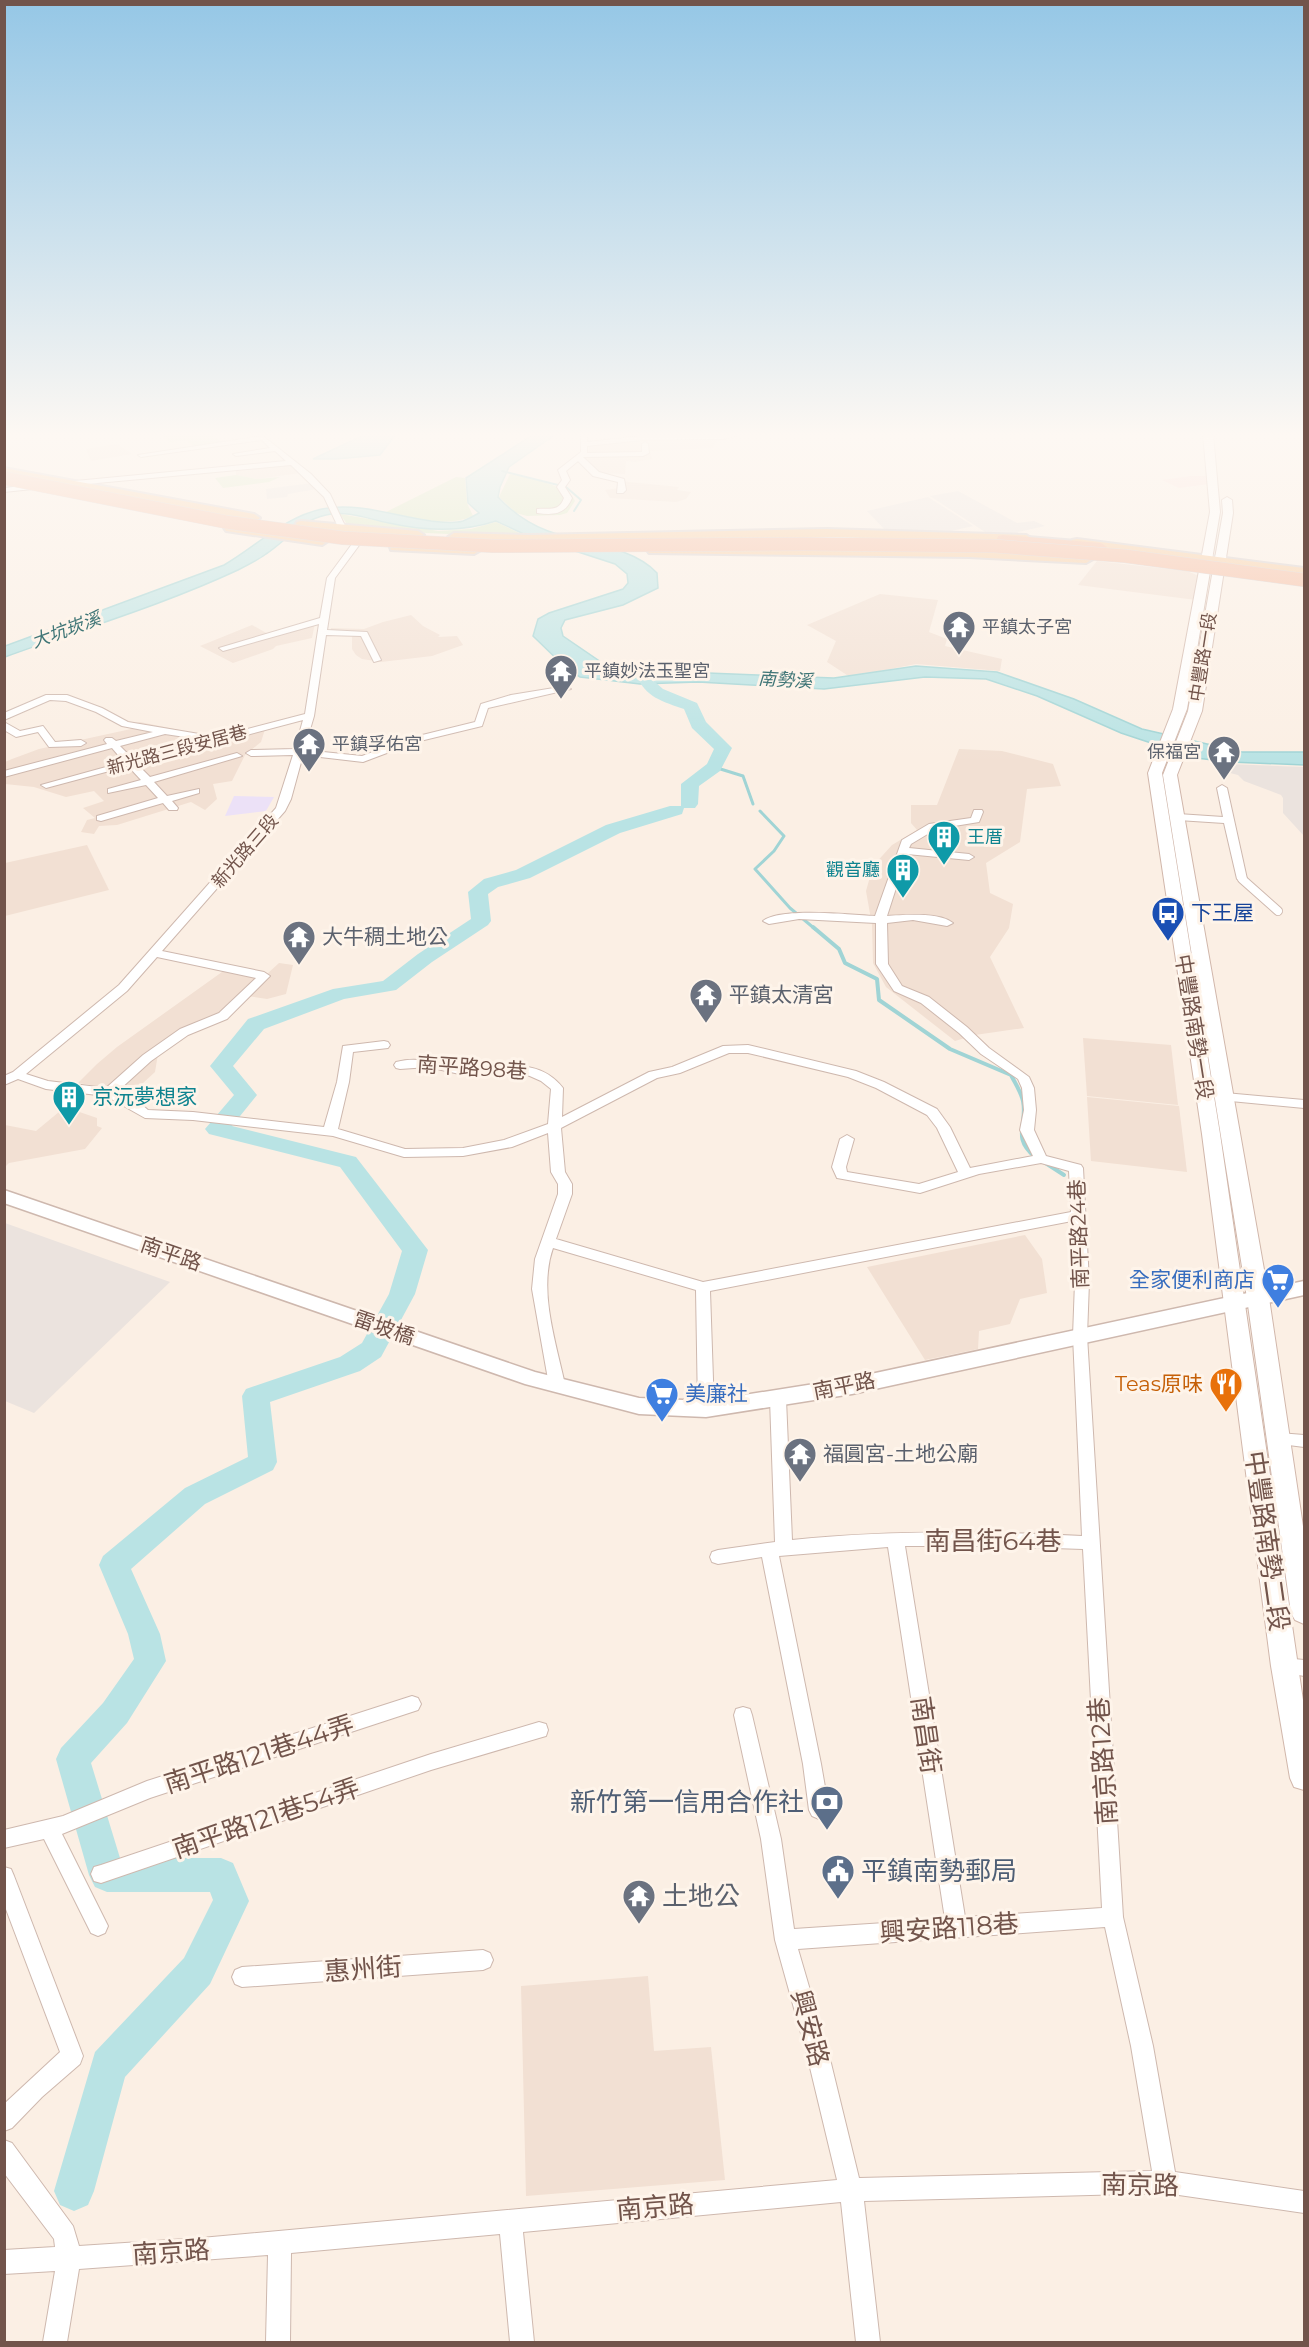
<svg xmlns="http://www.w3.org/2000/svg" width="1309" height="2347" font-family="Montserrat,'Noto Sans TC',sans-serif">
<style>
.residential{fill:#f2e0d3}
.commercial{fill:#fbded8}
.industrial{fill:#ebe3de}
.education{fill:#ece1f7}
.green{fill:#d7e8c3}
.water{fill:#b9e3e4;stroke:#a0d4d5;stroke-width:1.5}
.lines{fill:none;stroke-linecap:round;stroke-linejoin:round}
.stream-far2{stroke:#a0d4d5;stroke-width:2}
.stream-far1{stroke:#a0d4d5;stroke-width:3}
.stream{stroke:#a0d4d5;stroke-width:4}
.river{fill:#b9e3e4;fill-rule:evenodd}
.pedestrian-casing{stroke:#ceb8ae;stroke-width:10}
.minor-casing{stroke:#ceb8ae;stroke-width:2}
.tertiary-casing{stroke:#ceb8ae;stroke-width:3}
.secondary-casing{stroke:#d1b7ab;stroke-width:2}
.primary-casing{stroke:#d8cfcd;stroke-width:4}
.trunk-casing{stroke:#d8cfcd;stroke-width:4}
.pedestrian{stroke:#fff;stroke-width:8}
.minor{fill:#fff;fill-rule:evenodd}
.tertiary{fill:#fff;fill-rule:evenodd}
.secondary{fill:#fff;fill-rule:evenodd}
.primary{fill:#f7cb9f;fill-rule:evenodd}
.trunk{fill:#f5ba9e;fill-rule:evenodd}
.trunk-bridge-casing{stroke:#d8cfcd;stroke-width:14;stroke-linecap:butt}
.trunk-bridge{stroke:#f5ba9e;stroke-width:13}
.labels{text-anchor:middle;stroke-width:6;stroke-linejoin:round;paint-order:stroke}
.far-worship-label{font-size:18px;fill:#5b616d;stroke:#fef4ea;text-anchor:start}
.far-water-label{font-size:18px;font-style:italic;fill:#407677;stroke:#fef4ea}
.far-street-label{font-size:18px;fill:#72544b;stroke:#fef4ea}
.far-culture-label{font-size:18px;fill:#0d838f;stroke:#fef4ea;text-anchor:start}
.transit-label{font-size:21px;fill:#164399;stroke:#fef4ea;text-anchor:start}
.worship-label{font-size:21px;fill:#5b616d;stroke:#fef4ea;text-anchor:start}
.street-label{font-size:21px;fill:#72544b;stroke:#fef4ea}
.culture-label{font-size:21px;fill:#0d838f;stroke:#fef4ea;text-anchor:start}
.shop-label{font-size:21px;fill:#366cbe;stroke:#fef4ea;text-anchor:end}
.food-label{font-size:21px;fill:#c56008;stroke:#fef4ea;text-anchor:end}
.near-street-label{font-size:26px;fill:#72544b;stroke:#fef4ea}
.near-service-label{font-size:26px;fill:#4e5e75;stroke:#fef4ea;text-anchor:end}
.near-worship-label{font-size:26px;fill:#5b616d;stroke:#fef4ea;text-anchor:start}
</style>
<rect width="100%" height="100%" fill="#fbefe4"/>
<g class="residential">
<path d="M711,437L717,439L713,448L650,451L652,459L635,462L626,461L625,474L599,473L584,460L589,454V444L623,441Z"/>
<path d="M117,444L132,454L91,461L86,449Z"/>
<path d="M291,464L301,473L257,479L236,475V468Z"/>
<path d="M619,481L679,487L677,490L691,492L686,499L676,502L610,498L605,490L620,488Z"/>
<path d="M1097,561L1187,571L1199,576L1196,600L1078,585Z"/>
<path d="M880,594L938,600L929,632L947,639L945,646L1002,659L1000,671L916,664L850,677L827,662L836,641L807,625Z"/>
<path d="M411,615L423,626L440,635L438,637L457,636L463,645L432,656L381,662L362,659L356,655L352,649V635L330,636L331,628L364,629L383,622Z"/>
<path d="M315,623L312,638L276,646L273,649L233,663L200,646L252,625L270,635Z"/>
<path d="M140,722L219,738L266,726L261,742L245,755L232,781L213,784L217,799L205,810L191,802L117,825L99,826L94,834L81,832L87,820L95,818L83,808L104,801L94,791L66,797L34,787L5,784V762L12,759L39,749L131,729L128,724Z"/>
<path d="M959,749L1002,751L1053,764L1061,786L1027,789L1020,842L986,863L990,893L1013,904L1009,928L990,957L1024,1028L975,1035L955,1041L886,987L873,963L872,925L866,891L873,866L892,845L917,830L911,823V805H937Z"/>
<path d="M87,845L109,890L5,916V863Z"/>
<path d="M279,963L293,965L286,994L267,999L241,995L223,1012L159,1048L155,1072L130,1095L104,1087L78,1083L97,1064L117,1047L229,967L267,974Z"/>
<path d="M1083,1038L1171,1045L1178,1105L1087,1096Z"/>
<path d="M1087,1097L1179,1106L1187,1172L1091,1161Z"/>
<path d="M65,1107L97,1118V1126L102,1128L85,1149L9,1163L5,1167V1125L36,1131Z"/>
<path d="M1025,1235L1042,1259L1047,1293L1020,1299L1010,1324L979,1331L978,1349L925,1360L867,1267Z"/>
<path d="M648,1976L654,2051L711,2047L725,2180L526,2196L521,1986Z"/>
</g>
<path class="commercial" d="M1191,476H1208L1209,484L1179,488L1162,480Z"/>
<g class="industrial">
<path d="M312,483L317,489L288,494L287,497L267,499L266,489Z"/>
<path d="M958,491L1017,523L1034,521L1045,526L1018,532L1017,535L988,534L930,496Z"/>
<path d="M928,497L973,526L947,532L886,531L867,511Z"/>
<path d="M1227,764L1304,767V836L1283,813V798L1281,795L1244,781L1238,775L1226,772Z"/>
<path d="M5,1223L170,1282L34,1413L5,1401Z"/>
</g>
<path class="education" d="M234,796L274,797L266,811L225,816Z"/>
<g class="green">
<path d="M160,434H211L221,442L193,446L187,440L170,442Z"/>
<path d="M510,474C525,477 571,486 575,501L567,513L560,515L527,516L516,513L499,497Z"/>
<path d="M236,475L257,479L280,477L269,482L223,488L215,478Z"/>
<path d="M456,477L465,478L467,503L473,516C445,528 413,518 384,513Z"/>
<path d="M340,514L438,531L471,529L496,522L530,538L385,531L349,527Z"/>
</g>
<g class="water">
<path d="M366,434H396L380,455L336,459H313Z"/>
<path d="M534,434H556L509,467L500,487L498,497C512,512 529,524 548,531C581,543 633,546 657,573L658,588L623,605L565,620L561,628L563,636L604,664L658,671L834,678L916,666L997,672L1074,699L1142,729L1242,752H1304V765L1230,762L1196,758L1121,733L1037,696L986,679L925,677L824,689L698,682L640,684L580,677L567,669L533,636L538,619L549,613L623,589L628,583L627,574L615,564L526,535L496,521C460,533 425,531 389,523C368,519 348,510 326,515C301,520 286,541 266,554C258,560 248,565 238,570C163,605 82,629 5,657V646L224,565C257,546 284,517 322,509C358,502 395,516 431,521C441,522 453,524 463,521C468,519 474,516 479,513L468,503L466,478Z"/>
</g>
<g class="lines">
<path class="stream-far2" d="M502,471L566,487L581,500L574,511"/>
<g class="stream-far1">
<path d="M714,767L743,776L753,804"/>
<path d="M760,811L784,836L774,851L755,869L790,908L815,929"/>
</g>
<g class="stream">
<path d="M813,927L839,949L845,963L877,979L879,1000L950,1049L1011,1075C1015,1083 1021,1092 1023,1101C1028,1125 1011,1137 1035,1157"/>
<path d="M1044,1162L1064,1175"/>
</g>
<path class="river" d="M645,670L651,672L655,682L663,689L697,703L706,722L732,748L720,771L699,786L698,804L695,808H684L682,814L620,833L530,878L498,887L488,894L491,921L488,925L432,962L396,990L344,999L264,1029L233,1066L257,1095L232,1126L356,1157L428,1250L415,1294L381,1357L360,1371L270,1402L277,1462L273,1470L205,1504L131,1569L160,1634L166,1661L127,1723L91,1763L120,1858H221L233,1863L249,1901L210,1984L125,2077L94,2191L88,2205L74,2211L60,2205L54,2191L95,2052L184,1958L213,1900L210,1892H107L95,1887L89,1875L56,1759L61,1748L103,1703L134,1659L128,1634L99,1565L103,1556L185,1488L248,1457L242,1396L246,1389L340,1357L362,1343L389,1294L402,1251L340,1167L209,1134L205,1129L234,1095L210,1066L248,1019L333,989L383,981L418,954L471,919L468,892L484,879L516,870L606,825L670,806H681V784L707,764L714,749L692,728L684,709C664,702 644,697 637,675Z"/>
<g class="pedestrian-casing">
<path id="pedestrian" d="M1242,879L1278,911"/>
</g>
<g class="minor-casing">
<g id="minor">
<path d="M581,434H587V442L642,436L742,434L723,439L642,440L587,446V453L642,452V444L645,442L648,444L649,453L643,456L583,457L599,472L624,479L626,490L623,493H617L618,482L593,476L578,461L566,471L570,480L565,487L572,498C565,515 553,515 537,513V509C550,508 559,512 564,498L557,487L562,480L558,470L581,452Z"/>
<path d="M263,436L311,474L330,494L346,528L360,544L335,578L327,630L367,632L381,660L374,662L361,636L326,635L314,716L304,750L362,756L410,738L475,722L481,704L511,695L566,686L571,689L488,708L482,726L416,742L363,762L303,755L291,799L285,811L162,951L264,972L270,976L227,1019L188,1035L151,1061L118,1091L135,1099L148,1110L193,1112L324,1127L337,1082L343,1046L384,1041L388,1042L390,1045L388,1048L353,1052L349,1082L338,1129L405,1149L463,1148L504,1140L548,1124L551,1089L541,1081L523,1073L464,1075L428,1067L400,1069L396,1068L394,1065L396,1062C421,1056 435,1064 459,1067C496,1071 535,1053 563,1088L562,1117L649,1072L672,1067L723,1046L748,1045L856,1071L884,1082L937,1109L950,1127L970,1168L1033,1156L1020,1130L1024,1110L1022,1088L1018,1079L981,1054L959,1033L921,1003L894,991L876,964V923L799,919L769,924L763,921C781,907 851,915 875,916L902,840L929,824L971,818L974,810H982L983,812L979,822L936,829L911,844L909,848L969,854L974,857L969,860L907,854L887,916C904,915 939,912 953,923L947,926L913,920L887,923L888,964L902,986L929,997L967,1027L989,1048L1029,1077L1034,1088L1036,1110L1034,1130L1046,1156L1081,1165L1083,1168L1089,1282L1087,1336L1123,1917L1153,2046L1175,2172L1304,2191V2213L1165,2193L864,2201L880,2342H856L841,2202L523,2232L534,2342H510L500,2234L291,2253L290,2342H266L268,2255L79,2269L67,2342H43L55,2271L4,2274V2250L55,2247L54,2239L4,2173V2140L12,2143L73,2226L79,2246L201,2238L837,2180L807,2055L775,1940L761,1839L734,1715L736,1709L743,1707L750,1709L752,1715L781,1839L794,1929L945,1919L888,1547L779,1556L821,1764L829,1810L826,1816L819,1819L812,1816L809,1810L803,1764L762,1557L718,1564L712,1562L710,1557L712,1552L718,1550L775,1542L770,1399L773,1395H783L786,1399L792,1540C888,1530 985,1531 1082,1536L1073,1336L1075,1282L1072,1221L710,1291L714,1409L712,1413L706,1415L700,1413L698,1409L696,1290L553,1248C538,1291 556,1342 565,1385L562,1389H552L549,1385L532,1289L535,1259L558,1194V1184L551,1172L548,1133L512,1147L463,1156L404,1157L333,1136L193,1120L145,1118L106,1096L46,1089L18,1079L4,1085V1076L13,1072L119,985L276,808L293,755L251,756L246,753L251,750L295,749L303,720L137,764L150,777L237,753L242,756L154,782L167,796L199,789V793L172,801L178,808L177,810H169L163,803L101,821L97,820V816L158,798L146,785L108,793V789L141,780L128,766L46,788L41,785L124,762L112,748L4,777V771L107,744L104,740L106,738H112L116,741L153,732L122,726L96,712L66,701L50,700L4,720V713L46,695H67L102,708L128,722L217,737L305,714L319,624L223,651L219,648L320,618L327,578L352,544L339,529L324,497L291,465L65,486L61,484L65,482L286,461L275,451L236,456L233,454L270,448L262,440L141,457L138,455ZM165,734L205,740L133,759L120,746ZM157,957L256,978L219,1013L180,1029L143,1055L106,1088L48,1081L26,1074L127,991ZM729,1053H748L848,1077L876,1088L927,1115L937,1128L958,1172L919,1184L847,1172L846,1167L854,1139L847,1135L840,1139L832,1167L837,1178L920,1193L979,1174L1041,1163L1069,1171L1071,1212L703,1282L556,1239L572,1194V1184L565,1172L561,1128L657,1078L680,1073ZM905,1546H997L1083,1549L1102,1908L965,1917ZM1105,1927L1131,2046L1152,2171L859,2178L829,2055L798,1949Z"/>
<path d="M39,484H42V488L4,492V488Z"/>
<path d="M4,722L20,731L43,726L55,742L81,740L86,743L81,746L49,747L38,732L16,737L4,730Z"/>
<path d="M1222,785L1227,788L1247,879L1242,882L1237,879L1224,823L1178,820L1173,817L1178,814L1223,817L1217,788Z"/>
<path d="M1225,1093L1304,1100V1108L1220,1100L1219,1097L1220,1094Z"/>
<path d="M1279,1433L1304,1435V1447L1273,1443L1271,1439L1273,1435Z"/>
<path d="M1284,1658L1304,1660V1676L1278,1671L1275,1666L1278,1661Z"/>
<path d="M412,1696L418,1698L421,1704L418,1710L150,1798L62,1834L108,1926L105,1933L98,1936L91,1933L44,1839L4,1848V1830L63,1816L147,1781Z"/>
<path d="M539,1722L546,1724L548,1730L546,1736L539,1738L431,1770L101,1883L94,1881L91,1874L94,1867L101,1865L431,1754Z"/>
<path d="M4,1867L11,1869L14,1876L83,2056L80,2064L42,2097L12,2128L4,2131V2104L60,2052L4,1904Z"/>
<path d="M483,1950L490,1953L493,1960L490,1967L483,1970L242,1987L235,1984L232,1977L235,1970L242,1967Z"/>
</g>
</g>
<g class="tertiary-casing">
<g id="tertiary">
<path d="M794,534L865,535L870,538L865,541L790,539V535Z"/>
<path d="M4,1190L535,1372L639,1398L706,1401L852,1378L1304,1281V1295L852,1394L706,1417L639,1414L525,1384L4,1203Z"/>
</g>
</g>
<g class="secondary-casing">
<g id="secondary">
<path d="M1203,434H1213L1220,512L1187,709L1162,773L1220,1134L1304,1707V1790L1294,1787L1290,1778L1271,1666L1202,1134L1148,773L1173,709L1210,512Z"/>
<path d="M1227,497L1232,500L1233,513L1202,711L1177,775L1269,1298L1304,1533V1624L1295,1620L1291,1613L1247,1298L1163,775L1188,711L1223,513L1222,500Z"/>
</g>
</g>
<g class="primary-casing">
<g id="primary">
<path d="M4,468L254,514L260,518L254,522L4,475Z"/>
<path d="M301,521L418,531L424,535L418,539L297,528L295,525L297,522Z"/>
<path d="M230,524L322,537L328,541L322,545L226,531L224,528L226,525Z"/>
<path d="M827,529L1026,535L1032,539L1026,543L827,537L530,543L454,541L448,537L454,533L530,535Z"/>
<path d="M1077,539L1304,568V576L1072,546L1071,543L1072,540Z"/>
<path d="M396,543L474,546L481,550L474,554L391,550L390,547Z"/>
<path d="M654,546L969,549L1086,555L1093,559L1086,563L969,557L649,553L647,550L649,547Z"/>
</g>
</g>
<g class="trunk-casing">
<path id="trunk" d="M1003,535L1101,543L1107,547L1101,551L998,542L997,539L998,536Z"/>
</g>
<use href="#pedestrian" class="pedestrian"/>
<use href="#minor" class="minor"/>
<use href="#tertiary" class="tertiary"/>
<use href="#secondary" class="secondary"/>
<use href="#primary" class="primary"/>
<use href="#trunk" class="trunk"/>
<g class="trunk-bridge-casing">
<path id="trunk-bridge" d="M4,478L226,522L343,538L493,546L805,544L994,546L1125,556L1304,580"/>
</g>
<use href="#trunk-bridge" class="trunk-bridge"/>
</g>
<linearGradient id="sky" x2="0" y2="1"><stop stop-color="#95c7e6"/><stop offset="0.57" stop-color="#fdf8f3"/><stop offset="1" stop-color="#fdf8f3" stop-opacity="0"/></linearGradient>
<rect width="1309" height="763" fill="url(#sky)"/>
<defs>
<g id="temple-pin" transform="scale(1.725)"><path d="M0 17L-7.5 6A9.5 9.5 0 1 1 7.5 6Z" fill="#6b7280" stroke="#fef4ea"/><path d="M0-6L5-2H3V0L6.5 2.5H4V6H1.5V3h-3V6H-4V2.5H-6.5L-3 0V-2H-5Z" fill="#fff"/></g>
<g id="building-pin" transform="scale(1.725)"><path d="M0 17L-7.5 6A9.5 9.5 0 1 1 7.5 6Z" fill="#0f9aa8" stroke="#fef4ea"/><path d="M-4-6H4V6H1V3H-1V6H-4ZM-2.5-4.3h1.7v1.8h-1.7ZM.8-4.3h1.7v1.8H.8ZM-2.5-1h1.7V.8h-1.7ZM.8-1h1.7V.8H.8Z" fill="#fff"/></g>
<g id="bus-pin" transform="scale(1.725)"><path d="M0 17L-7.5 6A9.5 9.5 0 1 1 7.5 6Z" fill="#1a4fb4" stroke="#fef4ea"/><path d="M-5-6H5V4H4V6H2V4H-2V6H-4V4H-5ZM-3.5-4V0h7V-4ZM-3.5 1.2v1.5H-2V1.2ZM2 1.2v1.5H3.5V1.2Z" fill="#fff"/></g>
<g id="supermarket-pin" transform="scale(1.725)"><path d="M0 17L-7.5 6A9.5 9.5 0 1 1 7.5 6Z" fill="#3f7fe0" stroke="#fef4ea"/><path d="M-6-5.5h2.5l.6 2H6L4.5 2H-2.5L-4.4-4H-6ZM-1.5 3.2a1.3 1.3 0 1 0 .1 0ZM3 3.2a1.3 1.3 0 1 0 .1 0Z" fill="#fff"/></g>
<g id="restaurant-pin" transform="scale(1.725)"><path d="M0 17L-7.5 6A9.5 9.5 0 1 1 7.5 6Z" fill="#e8710a" stroke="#fef4ea"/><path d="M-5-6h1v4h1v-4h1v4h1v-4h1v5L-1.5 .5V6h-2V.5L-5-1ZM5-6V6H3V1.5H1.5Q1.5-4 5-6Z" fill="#fff"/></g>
<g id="bank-pin" transform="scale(1.725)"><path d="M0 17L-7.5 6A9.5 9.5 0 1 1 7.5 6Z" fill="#5c6f8a" stroke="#fef4ea"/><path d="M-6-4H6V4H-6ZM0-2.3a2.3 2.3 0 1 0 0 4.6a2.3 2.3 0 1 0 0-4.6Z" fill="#fff"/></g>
<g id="civic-pin" transform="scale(1.725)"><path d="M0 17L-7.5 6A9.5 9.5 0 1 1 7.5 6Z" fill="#5c6f8a" stroke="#fef4ea"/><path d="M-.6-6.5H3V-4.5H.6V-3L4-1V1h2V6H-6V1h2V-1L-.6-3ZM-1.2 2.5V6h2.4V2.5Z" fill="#fff"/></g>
</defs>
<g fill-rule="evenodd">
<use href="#temple-pin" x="959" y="627"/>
<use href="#temple-pin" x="561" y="671"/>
<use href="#temple-pin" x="309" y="744"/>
<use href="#temple-pin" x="1224" y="752"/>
<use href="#building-pin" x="944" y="837"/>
<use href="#building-pin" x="903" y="870"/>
<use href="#bus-pin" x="1168" y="913"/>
<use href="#temple-pin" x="299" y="937"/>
<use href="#temple-pin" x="706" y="995"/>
<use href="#building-pin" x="69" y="1097"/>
<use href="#supermarket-pin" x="1278" y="1280"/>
<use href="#restaurant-pin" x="1226" y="1384"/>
<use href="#supermarket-pin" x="662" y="1394"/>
<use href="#temple-pin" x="800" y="1454"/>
<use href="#bank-pin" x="827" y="1802"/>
<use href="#civic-pin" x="838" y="1871"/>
<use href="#temple-pin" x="639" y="1896"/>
</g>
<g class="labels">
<g class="far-worship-label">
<text x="982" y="633">平鎮太子宮</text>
<text x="584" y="677">平鎮妙法玉聖宮</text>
<text x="332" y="750">平鎮孚佑宮</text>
<text x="1201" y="758" text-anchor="end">保福宮</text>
</g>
<g class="far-water-label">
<text transform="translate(66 630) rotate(-20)" y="6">大坑崁溪</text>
<text transform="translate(785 680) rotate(3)" y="6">南勢溪</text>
</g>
<g class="far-street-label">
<text transform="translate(1203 657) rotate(-81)" y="6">中豐路一段</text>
<text transform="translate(177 750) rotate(-15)" y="6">新光路三段安居巷</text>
<text transform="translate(245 851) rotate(-49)" y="6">新光路三段</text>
</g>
<g class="far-culture-label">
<text x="967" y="843">王厝</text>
<text x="880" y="876" text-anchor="end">觀音廳</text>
</g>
<g class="transit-label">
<text x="1191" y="920">下王屋</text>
</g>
<g class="worship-label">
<text x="322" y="944">大牛稠土地公</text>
<text x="729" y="1002">平鎮太清宮</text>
<text x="823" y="1461">福圓宮-土地公廟</text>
</g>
<g class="street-label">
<text transform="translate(1194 1027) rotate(81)" y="7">中豐路南勢一段</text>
<text transform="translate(472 1068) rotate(4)" y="7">南平路98巷</text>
<text transform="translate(1079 1234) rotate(-92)" y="7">南平路24巷</text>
<text transform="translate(171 1254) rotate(19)" y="7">南平路</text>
<text transform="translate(384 1328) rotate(19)" y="7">雷坡橋</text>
<text transform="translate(844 1386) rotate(-11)" y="7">南平路</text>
</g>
<g class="culture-label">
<text x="92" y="1104">京沅夢想家</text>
</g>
<g class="shop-label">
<text x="1255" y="1287">全家便利商店</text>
<text x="685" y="1401" text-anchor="start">美廉社</text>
</g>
<g class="food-label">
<text x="1203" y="1391">Teas原味</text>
</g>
<g class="near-street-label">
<text x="993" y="1550">南昌街64巷</text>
<text transform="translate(1267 1541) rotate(82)" y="9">中豐路南勢二段</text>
<text transform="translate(926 1735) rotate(82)" y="9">南昌街</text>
<text transform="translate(259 1754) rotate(-18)" y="9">南平路121巷44弄</text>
<text transform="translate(1103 1761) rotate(-94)" y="9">南京路12巷</text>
<text transform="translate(266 1818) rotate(-19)" y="9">南平路121巷54弄</text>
<text transform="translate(949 1928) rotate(-4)" y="9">興安路118巷</text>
<text transform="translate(363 1969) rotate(-4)" y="9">惠州街</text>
<text transform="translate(810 2028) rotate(75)" y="9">興安路</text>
<text transform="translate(1140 2185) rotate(1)" y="9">南京路</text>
<text transform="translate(655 2207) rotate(-5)" y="9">南京路</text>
<text transform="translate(171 2252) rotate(-4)" y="9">南京路</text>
</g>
<g class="near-service-label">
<text x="804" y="1811">新竹第一信用合作社</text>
<text x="861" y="1880" text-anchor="start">平鎮南勢郵局</text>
</g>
<g class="near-worship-label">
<text x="662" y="1905">土地公</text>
</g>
</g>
<rect width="1309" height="2347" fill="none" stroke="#72544b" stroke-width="12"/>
</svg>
